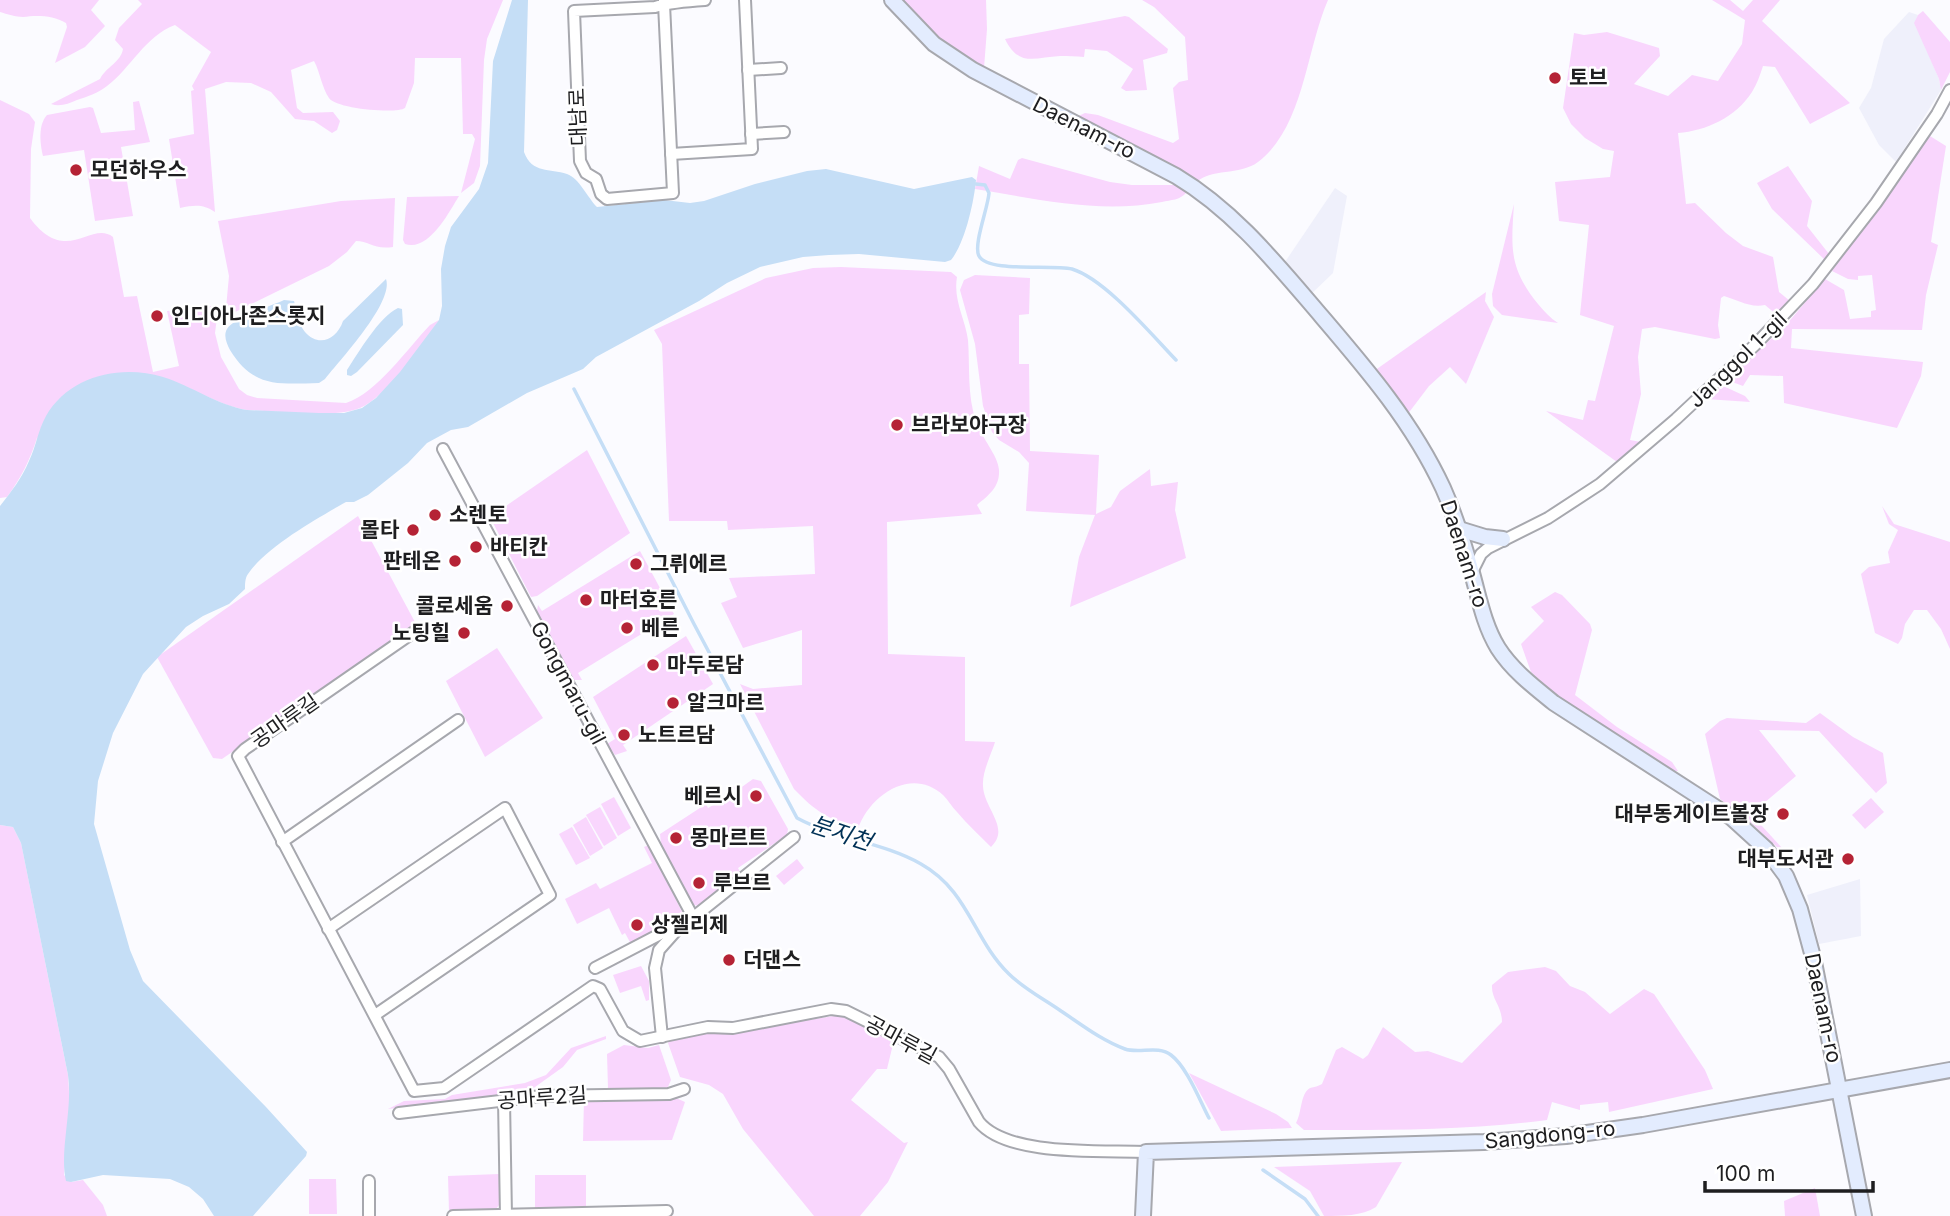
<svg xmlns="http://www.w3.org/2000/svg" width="1950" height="1216" font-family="Inter,'Noto Sans KR',sans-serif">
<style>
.built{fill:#eff0fb}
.green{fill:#f9d6fd}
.water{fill:#c5def6}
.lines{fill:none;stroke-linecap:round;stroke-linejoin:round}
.stream{stroke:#c5def6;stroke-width:3.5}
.street-casing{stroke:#a7a8ae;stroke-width:14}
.secondary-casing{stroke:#a7a8ae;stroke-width:18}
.street{stroke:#fff;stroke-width:10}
.secondary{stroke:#e3ecfe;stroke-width:14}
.poi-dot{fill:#b52335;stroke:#fff;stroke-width:2.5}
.labels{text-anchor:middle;stroke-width:5;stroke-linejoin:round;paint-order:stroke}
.poi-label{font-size:21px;font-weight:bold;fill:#1e1e20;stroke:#fff;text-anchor:start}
.street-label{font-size:21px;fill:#1e1e20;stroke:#fff}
.water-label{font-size:23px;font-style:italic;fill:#003156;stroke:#fff}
</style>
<rect width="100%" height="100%" fill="#fbfbff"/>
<g class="built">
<path d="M1909,12L1918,15L1915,23L1939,79L1941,90L1896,162L1879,145L1859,108L1871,88L1884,39Z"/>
<path d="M1335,188L1347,196L1333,273L1309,296L1283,265Z"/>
<path d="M1860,879L1861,936L1819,944L1807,895Z"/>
</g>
<g class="green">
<path d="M0,0H99L91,10L105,26L85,47L55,63L67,27L66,23C53,15 36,15 23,17C16,17 7,14 0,12Z"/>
<path d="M138,0H503L487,39L484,60L480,166L474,183L461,193L475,139L472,134H463L461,58H415L414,83L405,108C397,114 336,109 329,98C322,88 320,72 314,61L291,70L297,108L303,113L333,112L340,121L337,130L332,133L314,121L295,119L271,92L251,83L226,82L205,89L215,212C203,204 195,205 180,208L169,139L194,134L191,91L194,90L192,86L211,52L175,25C145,36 131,68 107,86C98,93 87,97 77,100C68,104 60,107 51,104L100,79C106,67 121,62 123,49L115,40L119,28L142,4Z"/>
<path d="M898,0H986L987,29L984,68L981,70L952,53Z"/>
<path d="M1142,0H1328C1306,50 1304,127 1258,162C1239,176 1211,168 1197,182L1074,118L1085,113L1098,115L1173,143L1179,139L1173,88L1179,82L1188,80L1185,37L1154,7Z"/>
<path d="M1712,0H1730L1743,11L1753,0H1780L1762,21L1850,103L1810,124L1775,67L1763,66C1760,75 1757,84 1752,92C1736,117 1706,131 1678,133L1686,204L1695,203L1726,233L1743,246L1773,257L1779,292L1790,301L1777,315L1765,305C1749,308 1738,300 1724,296L1721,298L1718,325L1720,338L1715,339L1655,327L1642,329L1638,357L1641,394L1630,440L1641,442L1617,462L1546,411L1583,420L1588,400L1595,401L1614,326L1580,315L1589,225L1559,221L1555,182L1610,177L1614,151L1603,149L1585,138L1571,124L1563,108L1574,33L1584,35L1607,32L1659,48L1660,56L1634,84L1668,96L1692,75L1718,81L1742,44L1745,20Z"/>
<path d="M1923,11L1950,42V72L1941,90L1939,79L1914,23L1918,15Z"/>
<path d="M1125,16L1129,17L1168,49L1167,53L1143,60L1147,90L1126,91L1121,88L1133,69L1107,51L1085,49L1084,57C1076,56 1068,56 1060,56C1036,57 1019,68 1005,39Z"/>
<path d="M0,100L29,114L35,122L31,149L30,218C66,267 91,220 113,237L124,297L137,296L153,372L179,366L167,311L211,306L218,310L215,333L221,357L239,389L247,395L257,398L346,403C377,393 407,349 430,325L439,320C423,344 387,397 360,408C333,419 278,411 247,410C211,404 182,379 145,374L37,438C30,460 21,478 7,497L0,498Z"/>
<path d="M139,101L150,142L121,147L133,216L95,221L84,150L43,156C40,143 38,125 47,115L90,107L93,108L101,133L135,130L133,102Z"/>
<path d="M1930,136L1946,146L1931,242L1938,245L1926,295L1922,330L1792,329L1791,348L1923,362L1921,376L1897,428L1784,403L1783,376L1750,375L1743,386L1727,380L1786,325L1825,279L1844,290L1850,319L1871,317V311L1876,310L1872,275L1858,276V280L1848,279L1832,271Z"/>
<path d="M1022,158L1110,182L1132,185H1179L1186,193C1180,200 1171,200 1162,202C1099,214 1037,199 975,189L979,166L1010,179L1018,160Z"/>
<path d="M1788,166L1812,201L1807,226L1829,254L1825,260L1772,209L1757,183Z"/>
<path d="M459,196C449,212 429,252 405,244L403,240L407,197Z"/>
<path d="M395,198L393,247C374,250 369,241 356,241L347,252L329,266L229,315L226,308L229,276L218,221L341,201Z"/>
<path d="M1514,204C1511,249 1509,268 1538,304C1544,311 1550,318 1558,323L1502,315L1493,306L1492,294Z"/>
<path d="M841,267L951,272L957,277C953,300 965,318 968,340C970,367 967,395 976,421C982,439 998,455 999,470C1000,487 989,495 977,505L982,514L887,522L888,654L965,657V741L995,742C991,755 982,772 983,786C984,809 1011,828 991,847C980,836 968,825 957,812C952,807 948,800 943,795C911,766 869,796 858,829C827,818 816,812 794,789L740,684L753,689L802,685V630L743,648L721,603L737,597L729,578L815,574L813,526L728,530L727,521H669L662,344L654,330L766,278L813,268Z"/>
<path d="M975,275L1030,278L1029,314L1019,315V364H1029L1030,451L1099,455L1096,514L1111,507L1120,491L1150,469L1151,486L1178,482L1175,510L1186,558L1070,607L1079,557L1095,515L1026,511L1029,463L1019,452L999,440L992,432L983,406L975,344L960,290L964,280Z"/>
<path d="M1486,292L1485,301L1494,317L1466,384L1450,367L1429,386L1407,415L1374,371Z"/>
<path d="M1721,385L1745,396L1750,402L1706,399Z"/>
<path d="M587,450L630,533L537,596L531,597L490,517Z"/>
<path d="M1882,506L1894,524L1950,542V649L1941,629L1927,610H1914L1905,624L1902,638L1898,644L1875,633L1861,574L1869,567L1890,563L1888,552L1898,530L1889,524Z"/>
<path d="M358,516L416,624L222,759L213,758L157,657Z"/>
<path d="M640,551L674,614L578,673L582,680H574L537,611L538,605L542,611Z"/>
<path d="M1555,592L1562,595L1590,624L1592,630L1575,695L1617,727L1672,762L1678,771H1674L1555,694L1531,672L1521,644L1544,621L1531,607Z"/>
<path d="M686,636L713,684L623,745L627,751L615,755L607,744L615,739L593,697Z"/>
<path d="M497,648L543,718L485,757L446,681Z"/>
<path d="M1820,713L1853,737L1883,753L1887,783L1876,793L1819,731L1759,730L1796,776L1751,814L1782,848L1777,847L1750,822L1720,799L1705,734L1720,721L1727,718L1806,723Z"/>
<path d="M753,779L761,781L788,829L787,835L738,868L741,874L701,906L693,905L661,844L660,834L706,804L708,808L736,792L733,786L739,789Z"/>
<path d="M614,797L631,828L618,836L601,804Z"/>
<path d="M1871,798L1884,812L1865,829L1852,815Z"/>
<path d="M600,807L617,838L604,846L586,815Z"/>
<path d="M586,817L603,848L590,856L573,825Z"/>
<path d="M0,825L13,827L21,843L68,1075L70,1109L64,1175L71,1182L83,1180L103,1205L107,1216H0Z"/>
<path d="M572,827L590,858L576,865L559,834Z"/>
<path d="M649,845L684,916L631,944L625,933L622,935L609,908L577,924L565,899L596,883L600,889L652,863L644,847Z"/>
<path d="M797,859L804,868L784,885L776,876Z"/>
<path d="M641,966L649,981V1000L646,1001L641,986L620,993L613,975Z"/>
<path d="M1545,967L1556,971L1570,986L1585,992L1610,1014L1644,989L1654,994L1705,1070L1713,1089L1609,1112L1608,1102L1580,1105V1110L1552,1102L1547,1120C1466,1131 1385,1130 1304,1130L1296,1123C1302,1113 1300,1094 1310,1088C1314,1087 1319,1086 1322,1084L1336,1050L1342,1047L1363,1059L1368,1055L1383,1027L1415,1052L1428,1051L1462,1063L1502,1022C1502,1006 1491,999 1492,985L1508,972Z"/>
<path d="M834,1016H844L894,1040L887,1069H877L851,1100L904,1143L908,1142L888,1182L860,1216H814L743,1129L723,1094L709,1085L680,1077L668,1043L670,1040L709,1031L731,1032Z"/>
<path d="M606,1036V1039L577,1050L563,1067L528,1092L388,1109L404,1101L445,1099L452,1095L525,1083L546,1075L571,1048Z"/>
<path d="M624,1045L648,1048L659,1045L671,1080L667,1089L608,1088L607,1054Z"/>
<path d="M1189,1073L1276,1114L1288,1122L1292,1128L1221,1131Z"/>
<path d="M676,1098L685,1102L672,1140L583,1141L584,1099Z"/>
<path d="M1402,1162L1376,1207C1362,1216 1342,1216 1324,1216L1310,1191L1274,1167Z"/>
<path d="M499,1174L500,1204L495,1210L449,1212L448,1176Z"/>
<path d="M535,1175H586V1208L535,1210Z"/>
<path d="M309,1179H336L337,1214H309Z"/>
<path d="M1815,1188L1820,1216H1785L1784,1201Z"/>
</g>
<g class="water">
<path d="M512,0H528L524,152C532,174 550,168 567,174C579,178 588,198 597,207L664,200L690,203L704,201L755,184L807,171L826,169L914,189L972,177L976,180C974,202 965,243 951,260L945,262L859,254L829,255L803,257L760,267L727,283L699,301L596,357L583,369L527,393L468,427L451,430L427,443L408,463L368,495L354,502H346C318,518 266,547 248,574C245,578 245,584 245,589L229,604L203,616L186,627L143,674L113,733L98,781L94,824L130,950L143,981L266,1107L307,1152L306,1156L253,1216H214L203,1199L189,1187L170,1179L103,1175L71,1182L66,1181C59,1151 73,1110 68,1075L21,843L13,827L0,825V506C11,492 22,478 29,461C36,447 38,430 46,416C69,376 120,364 163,377C192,386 217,405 247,410L319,413H344L362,408L376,398L400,372L439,320L442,306L441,269L445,246L451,227L479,189L488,163L493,61Z"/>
<path d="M386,279C394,302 341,359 325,379L319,383C279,384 253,388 230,350C227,344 223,336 227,329C233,318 271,306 284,300L294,301C297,311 298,324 305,332C319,348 337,339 343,321Z"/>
<path d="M398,308L402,309L403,325L357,372L351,376L347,375V370C359,352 379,317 398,308Z"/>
</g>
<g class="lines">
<g class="stream">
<path d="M976,184L985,185L989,193C988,208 973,245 979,256C988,273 1052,264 1072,269C1105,279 1151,334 1176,360"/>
<path d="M574,389L694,624L797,818C836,839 882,842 921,864C969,891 973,939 1009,974C1024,989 1044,999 1061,1011C1082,1025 1101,1040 1125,1049C1139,1054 1158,1045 1171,1055C1187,1067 1200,1101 1209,1118"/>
<path d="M1263,1170L1305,1199L1318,1216"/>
</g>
<g class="street-casing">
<g id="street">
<path d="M664,0V4L673,193L607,199L601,194L596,179L586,173L580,161L574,11L655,7C672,2 688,1 705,0"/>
<path d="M748,70L781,68"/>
<path d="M751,134L784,132"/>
<path d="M671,154L752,149L745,0"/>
<path d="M443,449L693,917L595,968"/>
<path d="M1472,572L1481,554L1488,548L1548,518L1600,484L1676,419L1755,345L1813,284L1876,203L1937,114L1950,90"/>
<path d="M414,632L245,749L238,756L414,1091L444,1088L593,986L600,989L623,1031L640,1041L708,1027L733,1028L831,1009L846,1011L939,1057L949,1069L979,1122C1008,1157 1102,1150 1146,1152"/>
<path d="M282,842L458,720"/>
<path d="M328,929L505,808L550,895L375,1015"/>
<path d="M662,1037L655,968L659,950L675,932L794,837"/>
<path d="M504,1100L506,1216"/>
<path d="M399,1113L541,1096L669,1094L684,1089"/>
<path d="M369,1181V1216"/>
<path d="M453,1216L667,1211"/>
</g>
</g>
<g class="secondary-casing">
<g id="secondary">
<path d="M892,0L934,44L973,70L1176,176C1233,210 1275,262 1317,311C1364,366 1412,421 1443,488C1455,515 1464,544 1472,573C1479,598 1484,625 1498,648C1512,670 1534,687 1554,703L1732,818L1766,849L1786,876L1800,909L1813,957L1864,1216"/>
<path d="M1459,529L1485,537L1503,539"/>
<path d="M1143,1216L1146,1152L1484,1142L1566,1136L1643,1125L1950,1070"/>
</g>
</g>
<use href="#street" class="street"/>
<use href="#secondary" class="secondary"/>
</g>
<g class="poi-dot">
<circle cx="1555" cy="78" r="7"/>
<circle cx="76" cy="170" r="7"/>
<circle cx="157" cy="316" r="7"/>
<circle cx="897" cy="425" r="7"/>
<circle cx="435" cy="515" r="7"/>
<circle cx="413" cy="530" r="7"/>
<circle cx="476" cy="547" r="7"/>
<circle cx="455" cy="561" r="7"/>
<circle cx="636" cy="564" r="7"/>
<circle cx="586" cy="600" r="7"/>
<circle cx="507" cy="606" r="7"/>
<circle cx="627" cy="628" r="7"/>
<circle cx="464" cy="633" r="7"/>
<circle cx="653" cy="665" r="7"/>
<circle cx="673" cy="703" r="7"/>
<circle cx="624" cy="735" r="7"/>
<circle cx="756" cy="796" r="7"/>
<circle cx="1783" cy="814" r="7"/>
<circle cx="676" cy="838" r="7"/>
<circle cx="1848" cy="859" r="7"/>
<circle cx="699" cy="883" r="7"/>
<circle cx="637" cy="925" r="7"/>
<circle cx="729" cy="960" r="7"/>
</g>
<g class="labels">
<g class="poi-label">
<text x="1569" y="85">토브</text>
<text x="90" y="177">모던하우스</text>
<text x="171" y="323">인디아나존스롯지</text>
<text x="911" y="432">브라보야구장</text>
<text x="449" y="522">소렌토</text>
<text x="399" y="537" text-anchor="end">몰타</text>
<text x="490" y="554">바티칸</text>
<text x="441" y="568" text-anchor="end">판테온</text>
<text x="650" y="571">그뤼에르</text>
<text x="600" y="607">마터호른</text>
<text x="493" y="613" text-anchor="end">콜로세움</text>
<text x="641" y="635">베른</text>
<text x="450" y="640" text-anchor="end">노팅힐</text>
<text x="667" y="672">마두로담</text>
<text x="687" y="710">알크마르</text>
<text x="638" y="742">노트르담</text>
<text x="742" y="803" text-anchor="end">베르시</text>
<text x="1769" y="821" text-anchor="end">대부동게이트볼장</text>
<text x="690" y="845">몽마르트</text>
<text x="1834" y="866" text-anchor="end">대부도서관</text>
<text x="713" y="890">루브르</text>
<text x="651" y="932">상젤리제</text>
<text x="743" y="967">더댄스</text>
</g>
<g class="street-label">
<text transform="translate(578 117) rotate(-92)" y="7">대남로</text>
<text transform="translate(1084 128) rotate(27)" y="7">Daenam-ro</text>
<text transform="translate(1738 360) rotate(-44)" y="7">Janggol 1-gil</text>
<text transform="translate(1464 554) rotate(72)" y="7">Daenam-ro</text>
<text transform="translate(568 683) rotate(62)" y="7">Gongmaru-gil</text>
<text transform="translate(285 721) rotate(-35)" y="7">공마루길</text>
<text transform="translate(1823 1008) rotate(78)" y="7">Daenam-ro</text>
<text transform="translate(901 1040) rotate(28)" y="7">공마루길</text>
<text transform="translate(542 1098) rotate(-4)" y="7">공마루2길</text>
<text transform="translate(1550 1135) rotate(-6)" y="7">Sangdong-ro</text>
</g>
<g class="water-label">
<text transform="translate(841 833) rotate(18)" y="8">분지천</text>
</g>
</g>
<path d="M1705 1181v10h168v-10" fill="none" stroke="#1e1e20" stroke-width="3.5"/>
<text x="1716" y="1181" font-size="21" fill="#1e1e20" stroke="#ffffff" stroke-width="5" paint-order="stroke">100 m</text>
</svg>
